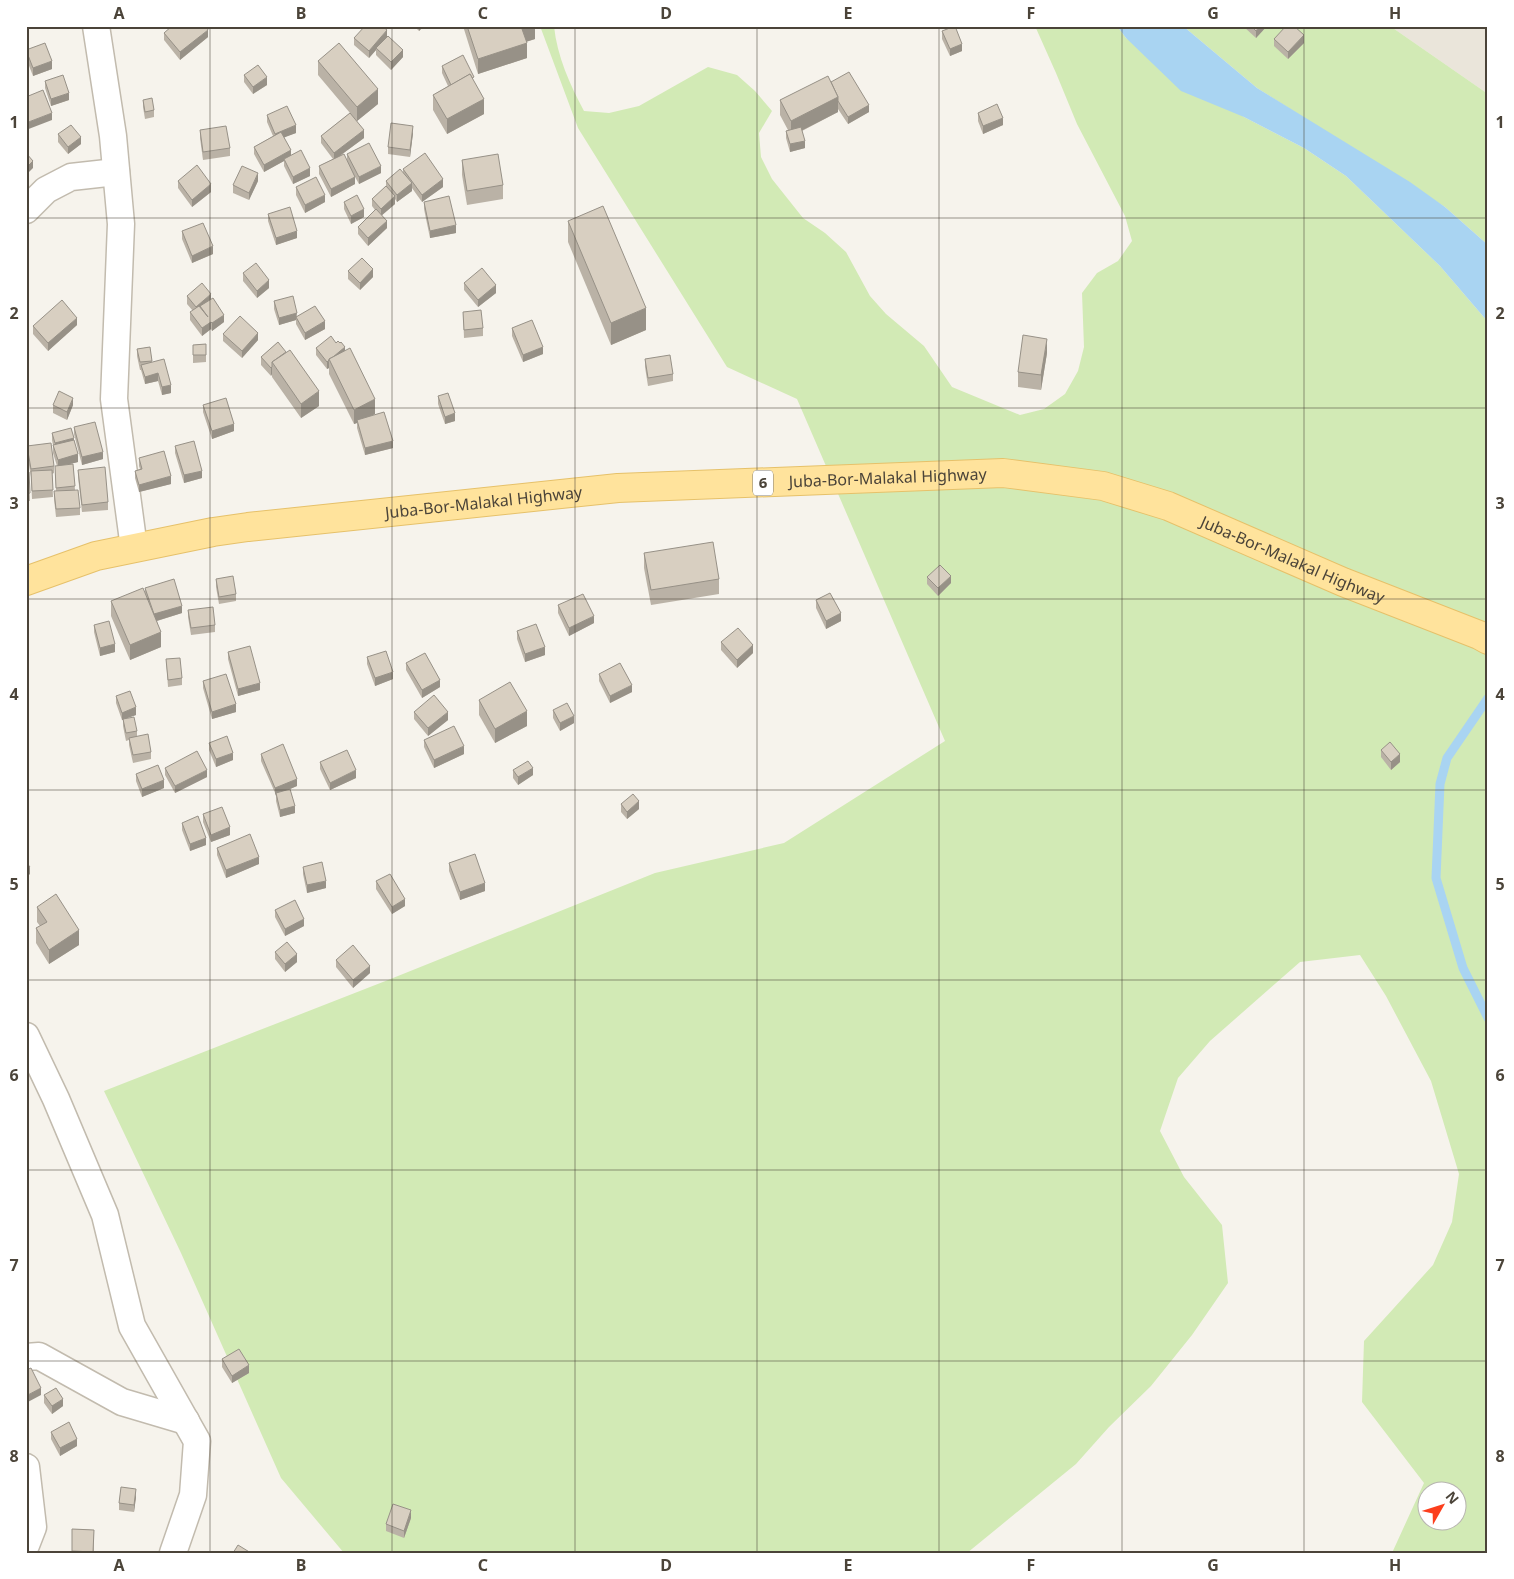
<svg xmlns="http://www.w3.org/2000/svg" width="1514" height="1579" font-family="'Noto Sans',sans-serif">
<style>
.residential{fill:#eae5da}
.green{fill:#d2eab5;fill-rule:evenodd}
.water{fill:#a9d4f2}
.lines{fill:none;stroke-linecap:round;stroke-linejoin:round}
.stream{stroke:#a9d4f2;stroke-width:9}
.street-casing{stroke:#c2bbae;stroke-width:29}
.primary-casing{stroke:#e6c16a;stroke-width:30}
.street{stroke:#fff;stroke-width:26}
.primary{stroke:#ffe39c;stroke-width:28}
.wall{fill:#bab2a6}
.shaded-wall{fill:#979187}
.building{fill:#d8cfc1;stroke:#979187}
.grid{fill:none;stroke:#4b4439;stroke-width:1;stroke-opacity:0.55}
.labels{text-anchor:middle;stroke-width:4;stroke-linejoin:round;paint-order:stroke}
.shield{fill:#fff;stroke:#817c74;stroke-width:1}
.shield-label{font-size:15px;font-weight:bold;fill:#4b4439}
.street-label{font-size:16px;fill:#4b4439;stroke:#fff}
.neatline{fill:none;stroke:#4b4439;stroke-width:2}
.grid-label{font-size:16px;text-anchor:middle;font-weight:bold;fill:#4b4439}
</style>
<rect width="100%" height="100%" fill="#f6f3ec"/>
<path class="residential" d="M1390,26H1488V94Z"/>
<g class="green">
<path d="M540,26H554C557,56 570,85 584,111L609,113L639,106L708,67L737,75L755,91L772,111L759,133L761,157L772,179L803,218L825,233L846,252L870,296L886,314L924,346L952,387L1020,415L1044,409L1065,394L1078,371L1084,347L1082,293L1097,273L1118,261L1132,241L1125,216L1077,124L1056,73L1035,26H1117L1126,38L1244,117L1304,148L1346,176L1440,266L1488,322V1553H1392L1424,1483L1362,1402L1364,1341L1433,1265L1452,1222L1459,1174L1431,1081L1386,996L1360,955L1300,962L1210,1041L1178,1078L1160,1131L1184,1177L1222,1225L1228,1283L1192,1335L1151,1386L1109,1427L1076,1464L967,1553H344L281,1478L181,1253L104,1091L388,980L655,873L784,843L945,741L797,399L727,367L578,128ZM1426,1492H1456V1522H1426Z"/>
<path d="M1183,26H1390L1488,94V245L1445,207L1257,88Z"/>
</g>
<path class="water" d="M1117,26H1183L1257,88L1410,182L1445,207L1488,245V322L1440,266L1346,176L1304,148L1244,117L1181,91L1126,38Z"/>
<g class="lines">
<path class="stream" d="M1488,698L1447,758L1440,784L1436,878L1463,968L1488,1018"/>
<g class="street-casing">
<g id="street">
<path d="M96,26L113,136L121,224L114,399L134,548"/>
<path d="M26,210L46,190L71,177L116,172"/>
<path d="M26,1036L56,1099L105,1215L132,1326L197,1441L193,1495L173,1553"/>
<path d="M26,1357L39,1356L122,1402L186,1421"/>
<path d="M26,1467L33,1527L26,1545"/>
</g>
</g>
<g class="primary-casing">
<g id="primary">
<path id="s1" d="M26,581L96,556L213,532L248,527L618,488L1003,473L1103,486L1168,506L1343,582L1479,635L1488,640"/>
</g>
</g>
<use href="#street" class="street"/>
<use href="#primary" class="primary"/>
</g>
<g class="wall">
<path d="M414,26H424L419,31Z"/>
<path d="M463,26H535V39L526,42L527,58L478,74Z"/>
<path d="M1243,26H1267L1256,38Z"/>
<path d="M942,31L962,51L950,56L942,39Z"/>
<path d="M164,33L208,37L180,60L164,40Z"/>
<path d="M387,37L403,57L391,70L376,55V50L369,58L354,45V38Z"/>
<path d="M1274,39L1304,43L1288,59L1274,46Z"/>
<path d="M26,50L52,69L33,76L26,58Z"/>
<path d="M318,61L378,104L357,121L364,138L341,155L347,161V154L381,173L359,184L355,177V184L331,197L319,174V166L333,159L321,143V136L350,113L318,75Z"/>
<path d="M442,66L474,82L484,114L447,134L433,110V95L448,86L442,73Z"/>
<path d="M244,75L267,85L253,94L244,82Z"/>
<path d="M45,81L69,100L51,106L45,88Z"/>
<path d="M831,82L869,112L848,124L838,109V112L802,131L805,148L790,152L786,138V131L788,130L780,115V100Z"/>
<path d="M143,100L154,110V117L145,119L143,107Z"/>
<path d="M978,113L1003,125L983,134L978,121Z"/>
<path d="M267,115L296,133L284,137L291,155L310,176L293,184L284,166V161L264,172L254,154V147L273,136L267,122Z"/>
<path d="M200,130L230,148V156L203,160L200,138Z"/>
<path d="M413,133L410,157L388,154V147Z"/>
<path d="M58,134L81,144L68,154L58,142Z"/>
<path d="M462,160L503,185V199L467,205L462,175Z"/>
<path d="M403,169L443,187L422,202L412,188V191L397,202L395,199V204L382,215L387,228L368,246L358,234V227L375,210L372,206V199L386,186V181L403,173Z"/>
<path d="M178,181L211,192L192,207L178,188Z"/>
<path d="M258,181L249,200L233,193V185Z"/>
<path d="M296,187L325,202L305,213L296,195Z"/>
<path d="M344,202L364,217L351,224L344,209Z"/>
<path d="M424,202L456,233L430,238L424,209Z"/>
<path d="M268,214L297,238L276,245L268,221Z"/>
<path d="M568,221L646,330L611,345L568,242Z"/>
<path d="M182,231L213,254L192,263L182,239Z"/>
<path d="M348,271L373,277L360,290L348,279Z"/>
<path d="M243,273L269,288L257,298L243,281Z"/>
<path d="M464,283L496,293L478,307L464,290Z"/>
<path d="M187,296L211,299L224,322L212,331L211,329L202,336L190,320V312L193,311L187,304Z"/>
<path d="M274,301L297,316L325,329L305,340L296,324V320L279,325L274,309Z"/>
<path d="M463,312L483,328V336L464,338Z"/>
<path d="M77,325L48,351L33,334V326Z"/>
<path d="M512,328L543,354L523,362L512,336Z"/>
<path d="M223,334L258,340L242,358L223,341Z"/>
<path d="M278,342L319,406L301,418L272,377V374L271,376L261,365V357Z"/>
<path d="M336,343L345,351L375,414L370,417L393,448L365,455L357,428V423L354,424L329,374V368L327,369L316,355V348Z"/>
<path d="M206,344V362L193,363V345Z"/>
<path d="M150,347L152,362L171,393L162,395L158,381L145,384L141,370H140L137,356V349Z"/>
<path d="M1047,353L1041,390L1018,387V372Z"/>
<path d="M645,359L673,374V381L648,386L645,367Z"/>
<path d="M438,396L455,421L445,424L438,404Z"/>
<path d="M53,405H73L67,420L53,413Z"/>
<path d="M203,405L234,431L212,439L203,412Z"/>
<path d="M74,427L103,459L82,465L74,434Z"/>
<path d="M52,433L74,440L78,462L66,465L73,464L75,490L80,508V515L56,517L54,499V491H56L55,466H57L53,453V445L52,440Z"/>
<path d="M27,446L54,466V473L52,474L53,497L32,499L31,477L27,453Z"/>
<path d="M175,446L202,478L184,483L175,453Z"/>
<path d="M139,458L171,484L139,492L135,478V471L140,469L139,466Z"/>
<path d="M78,470L108,502V510L82,512L78,477Z"/>
<path d="M26,472H29L30,501H26Z"/>
<path d="M644,553L719,579V594L651,605L644,568Z"/>
<path d="M927,577L951,583L938,596L927,584Z"/>
<path d="M216,579L236,594V601L219,604L216,587Z"/>
<path d="M145,588L182,613L157,621L161,647L130,660L111,616V601L145,593Z"/>
<path d="M816,600L841,621L826,629L816,608Z"/>
<path d="M558,605L594,623L569,636L558,613Z"/>
<path d="M188,610L215,625V632L191,635L188,617Z"/>
<path d="M94,625L115,652L100,656L94,632Z"/>
<path d="M517,631L545,655L525,662L517,639Z"/>
<path d="M721,642L753,653L737,668L721,650Z"/>
<path d="M228,652L260,690L238,696L228,659Z"/>
<path d="M367,657L393,679L375,686L367,664Z"/>
<path d="M166,659L182,678V685L168,687Z"/>
<path d="M406,663L440,687L422,698L406,670Z"/>
<path d="M599,674L632,692L610,703L599,681Z"/>
<path d="M203,681L236,712L212,719L203,688Z"/>
<path d="M116,696L136,715L126,718L137,731V736L151,752V759L133,763L129,745V740L126,741L123,726V720H122L116,703Z"/>
<path d="M479,700L527,726L495,743L479,715Z"/>
<path d="M553,710L574,723L560,731L553,718Z"/>
<path d="M414,712L448,720L428,736L414,719Z"/>
<path d="M424,740L464,754L434,768L424,747Z"/>
<path d="M209,743L233,760L216,767L209,750Z"/>
<path d="M1381,750L1400,762L1391,770L1381,757Z"/>
<path d="M261,754L297,786L290,789L295,813L280,817L276,801V795L261,761Z"/>
<path d="M320,762L356,778L330,790L320,769Z"/>
<path d="M165,768L207,777L175,793L165,775Z"/>
<path d="M513,770L533,775L518,785L513,778Z"/>
<path d="M136,774L164,788L142,797L136,781Z"/>
<path d="M621,804L639,809L627,819L621,812Z"/>
<path d="M203,814L230,835L211,842L203,822Z"/>
<path d="M182,823L206,845L190,851L182,830Z"/>
<path d="M217,848L259,864L226,878L217,855Z"/>
<path d="M449,863L485,891L460,900L449,871Z"/>
<path d="M303,867L326,888L307,893L303,874Z"/>
<path d="M376,881L405,906L392,914L376,889Z"/>
<path d="M37,907L79,945L49,964L36,943V928L40,926L37,922Z"/>
<path d="M275,910L304,926L285,936L275,917Z"/>
<path d="M275,952L297,962L285,972L275,959Z"/>
<path d="M336,960L370,973L353,988L336,967Z"/>
<path d="M222,1359L249,1373L232,1383L222,1367Z"/>
<path d="M44,1395L63,1406L52,1414L44,1403Z"/>
<path d="M51,1432L77,1446L60,1456L51,1439Z"/>
<path d="M136,1497L134,1512L119,1510V1503Z"/>
<path d="M411,1518L404,1538L386,1531V1524Z"/>
<path d="M72,1529L94,1530V1553H72Z"/>
</g>
<g class="shaded-wall">
<path d="M419,26H424L419,31Z"/>
<path d="M529,26H535V39L522,43V29Z"/>
<path d="M1260,26H1267L1256,38V31Z"/>
<path d="M208,30V37L180,60V52Z"/>
<path d="M387,30V38L376,48V50L369,58V51Z"/>
<path d="M1304,35V43L1288,59V52Z"/>
<path d="M527,43V58L478,74V59Z"/>
<path d="M962,44V51L950,56V49Z"/>
<path d="M403,50V57L391,70V62Z"/>
<path d="M52,61V69L33,76V68Z"/>
<path d="M267,77V85L253,94V87Z"/>
<path d="M378,89V104L357,121V107Z"/>
<path d="M69,93V100L51,106V99Z"/>
<path d="M838,97V112L791,136V121Z"/>
<path d="M484,99V114L447,134V119Z"/>
<path d="M869,105V112L848,124V117Z"/>
<path d="M52,113V120L26,130V123Z"/>
<path d="M1003,118V125L983,134V126Z"/>
<path d="M296,125V133L275,141V134Z"/>
<path d="M413,126V133L410,157V150Z"/>
<path d="M364,130V138L334,160V153Z"/>
<path d="M81,137V144L68,154V147Z"/>
<path d="M805,141V148L790,152V144Z"/>
<path d="M291,150V157L284,159V161L264,172V165Z"/>
<path d="M33,161V168L26,175V168Z"/>
<path d="M381,166V173L359,184V177Z"/>
<path d="M310,168V176L293,184V177Z"/>
<path d="M258,173V181L249,200V193Z"/>
<path d="M355,177V184L331,197V189Z"/>
<path d="M443,179V187L422,202V195Z"/>
<path d="M412,183V191L397,202V195Z"/>
<path d="M211,184V192L192,207V200Z"/>
<path d="M325,195V202L305,213V205Z"/>
<path d="M395,196V204L381,216V209Z"/>
<path d="M364,209V217L351,224V216Z"/>
<path d="M387,221V228L368,246V238Z"/>
<path d="M456,225V233L430,238V231Z"/>
<path d="M297,231V238L276,245V238Z"/>
<path d="M213,246V254L192,263V256Z"/>
<path d="M373,269V277L360,290V283Z"/>
<path d="M269,280V288L257,298V291Z"/>
<path d="M496,285V293L478,307V300Z"/>
<path d="M211,294V301L200,306V310L196,314V307Z"/>
<path d="M646,308V330L611,345V323Z"/>
<path d="M297,313L296,320L279,325V318Z"/>
<path d="M224,315V322L212,331V323Z"/>
<path d="M77,318V325L48,351V343Z"/>
<path d="M325,321V329L305,340V333Z"/>
<path d="M211,322V329L202,336V328Z"/>
<path d="M258,333V340L242,358V351Z"/>
<path d="M1047,339V353L1041,390V375Z"/>
<path d="M345,347V355L329,360Z"/>
<path d="M543,347V354L523,362V355Z"/>
<path d="M329,361V368L327,369V362Z"/>
<path d="M272,367V374L271,376V368Z"/>
<path d="M158,373V381L145,384V377Z"/>
<path d="M171,385V393L162,395V387Z"/>
<path d="M319,391V406L301,418V404Z"/>
<path d="M73,398V405L67,420V412Z"/>
<path d="M375,399V414L358,422L357,420V423L354,424V410Z"/>
<path d="M455,413V421L445,424V417Z"/>
<path d="M234,424V431L212,439V431Z"/>
<path d="M74,438V445L55,450V443Z"/>
<path d="M393,441V448L365,455V448Z"/>
<path d="M103,452V459L82,465V457Z"/>
<path d="M78,454V462L58,467V460Z"/>
<path d="M202,471V478L184,483V475Z"/>
<path d="M171,476V484L139,492V485Z"/>
<path d="M951,576V583L938,596V588Z"/>
<path d="M182,606V613L153,622V614Z"/>
<path d="M841,613V621L826,629V621Z"/>
<path d="M594,616V623L569,636V628Z"/>
<path d="M161,632V647L130,660V645Z"/>
<path d="M115,644V652L100,656V648Z"/>
<path d="M753,645V653L737,668V660Z"/>
<path d="M545,647V655L525,662V654Z"/>
<path d="M393,672V679L375,686V678Z"/>
<path d="M440,680V687L422,698V690Z"/>
<path d="M260,683V690L238,696V689Z"/>
<path d="M632,685V692L610,703V696Z"/>
<path d="M236,704V712L212,719V712Z"/>
<path d="M136,707V715L122,720V713Z"/>
<path d="M527,711V726L495,743V729Z"/>
<path d="M448,712V720L428,736V728Z"/>
<path d="M574,716V723L560,731V723Z"/>
<path d="M464,746V754L434,768V760Z"/>
<path d="M233,753V760L216,767V759Z"/>
<path d="M1400,754V762L1391,770V762Z"/>
<path d="M533,768V775L518,785V777Z"/>
<path d="M207,770V777L175,793V786Z"/>
<path d="M356,770V778L330,790V783Z"/>
<path d="M297,779V786L276,795V793L275,796V788Z"/>
<path d="M164,780V788L142,797V789Z"/>
<path d="M639,801V809L627,819V812Z"/>
<path d="M295,806V813L280,817V810Z"/>
<path d="M230,827V835L211,842V835Z"/>
<path d="M206,838V845L190,851V844Z"/>
<path d="M259,857V864L226,878V870Z"/>
<path d="M30,867V874L26,878V870Z"/>
<path d="M326,881V888L307,893V885Z"/>
<path d="M485,883V891L460,900V892Z"/>
<path d="M405,899V906L392,914V907Z"/>
<path d="M304,919V926L285,936V929Z"/>
<path d="M79,930V945L49,964V950Z"/>
<path d="M297,954V962L285,972V964Z"/>
<path d="M370,966V973L353,988V980Z"/>
<path d="M249,1365V1373L232,1383V1376Z"/>
<path d="M41,1388V1395L26,1403V1396Z"/>
<path d="M63,1399V1406L52,1414V1406Z"/>
<path d="M77,1439V1446L60,1456V1448Z"/>
<path d="M136,1489V1497L134,1512V1505Z"/>
<path d="M411,1510V1518L404,1538V1531Z"/>
</g>
<g class="building">
<path d="M172,26H206L208,30L180,52L164,33Z"/>
<path d="M365,26H382L387,30L369,51L354,38Z"/>
<path d="M467,26H529L522,29L527,43L478,59Z"/>
<path d="M955,26L962,44L950,49L942,31Z"/>
<path d="M1251,26H1260L1256,31Z"/>
<path d="M1286,26H1294L1304,35L1288,52L1274,39Z"/>
<path d="M388,36L403,50L391,62L376,48Z"/>
<path d="M45,43L52,61L33,68L26,50Z"/>
<path d="M339,43L378,89L357,107L318,61Z"/>
<path d="M463,55L474,77L472,78L470,74L451,85L442,66Z"/>
<path d="M258,65L267,77L253,87L244,75Z"/>
<path d="M849,72L869,105L848,117L838,101V97L831,82Z"/>
<path d="M470,74L484,99L447,119L433,95Z"/>
<path d="M63,75L69,93L51,99L45,81Z"/>
<path d="M828,76L838,97L791,121L780,100Z"/>
<path d="M43,90L52,113L26,123V97Z"/>
<path d="M152,98L154,110L145,112L143,100Z"/>
<path d="M997,104L1003,118L983,126L978,113Z"/>
<path d="M287,106L296,125L275,134L267,115Z"/>
<path d="M350,113L364,130L334,153L321,136Z"/>
<path d="M391,123L413,126L410,150L388,147Z"/>
<path d="M71,125L81,137L68,147L58,134Z"/>
<path d="M226,126L230,148L203,152L200,130Z"/>
<path d="M801,127L805,141L790,144L786,131Z"/>
<path d="M281,132L291,150L264,165L254,147Z"/>
<path d="M369,143L381,166L359,177L347,154Z"/>
<path d="M301,150L310,168L293,177L284,159Z"/>
<path d="M26,153L33,161L26,168Z"/>
<path d="M425,153L443,179L422,195L403,169Z"/>
<path d="M344,154L355,177L331,189L319,166Z"/>
<path d="M498,154L503,185L467,191L462,160Z"/>
<path d="M197,165L211,184L192,200L178,181Z"/>
<path d="M242,166L258,173L249,193L233,185Z"/>
<path d="M400,169L412,183L397,195L386,181Z"/>
<path d="M316,177L325,195L305,205L296,187Z"/>
<path d="M386,186L395,196L381,209L372,199Z"/>
<path d="M357,195L364,209L351,216L344,202Z"/>
<path d="M449,196L456,225L430,231L424,202Z"/>
<path d="M603,206L646,308L611,323L568,221Z"/>
<path d="M290,207L297,231L276,238L268,214Z"/>
<path d="M376,209L387,221L368,238L358,227Z"/>
<path d="M203,223L213,246L192,256L182,231Z"/>
<path d="M362,258L373,269L360,283L348,271Z"/>
<path d="M256,263L269,280L257,291L243,273Z"/>
<path d="M482,268L496,285L478,300L464,283Z"/>
<path d="M202,283L211,294L196,307L187,296Z"/>
<path d="M293,296L297,313L279,318L274,301Z"/>
<path d="M213,298L224,315L212,323L211,322L202,328L190,312L199,306L208,317L200,306Z"/>
<path d="M62,300L77,318L48,343L33,326Z"/>
<path d="M315,306L325,321L305,333L296,317Z"/>
<path d="M481,310L483,328L464,330L463,312Z"/>
<path d="M240,316L258,333L242,351L223,334Z"/>
<path d="M532,320L543,347L523,355L512,328Z"/>
<path d="M1023,335L1047,339L1041,375L1018,372Z"/>
<path d="M331,336L336,343L338,341L340,343L341,342L345,347L333,357L329,359V360L327,362L316,348Z"/>
<path d="M278,342L286,352L272,362V367L271,368L261,357Z"/>
<path d="M206,344V355H193V345Z"/>
<path d="M150,347L152,361L140,362L137,349Z"/>
<path d="M350,348L375,399L354,410L329,359Z"/>
<path d="M290,350L319,391L301,404L272,362Z"/>
<path d="M670,355L673,374L648,378L645,359Z"/>
<path d="M164,359L171,385L162,387L158,373L145,377L141,365Z"/>
<path d="M59,391L73,398L67,412L53,405Z"/>
<path d="M448,393L455,413L445,417L438,396Z"/>
<path d="M226,398L234,424L212,431L203,405Z"/>
<path d="M384,412L393,441L365,448L357,420Z"/>
<path d="M95,422L103,452L82,457L74,427Z"/>
<path d="M71,428L74,438L55,443L52,433Z"/>
<path d="M74,440L78,454L58,460L53,445Z"/>
<path d="M194,441L202,471L184,475L175,446Z"/>
<path d="M51,443L54,466L31,469L27,446Z"/>
<path d="M164,451L171,476L139,485L135,471L142,469L139,458Z"/>
<path d="M73,464L75,486L56,488L55,466Z"/>
<path d="M105,467L108,502L82,505L78,470Z"/>
<path d="M52,470L53,490L32,491L31,471Z"/>
<path d="M26,472H29L30,493L26,494Z"/>
<path d="M78,490L80,508L56,509L54,491Z"/>
<path d="M713,542L719,579L651,590L644,553Z"/>
<path d="M940,565L951,576L938,588L927,577Z"/>
<path d="M233,576L236,594L219,597L216,579Z"/>
<path d="M174,579L182,606L154,614L145,588Z"/>
<path d="M143,588L161,632L130,645L111,601Z"/>
<path d="M830,593L841,613L826,621L816,600Z"/>
<path d="M583,594L594,616L569,628L558,605Z"/>
<path d="M213,607L215,625L191,628L188,610Z"/>
<path d="M109,621L115,644L100,648L94,625Z"/>
<path d="M536,624L545,647L525,654L517,631Z"/>
<path d="M738,628L753,645L737,660L721,642Z"/>
<path d="M250,646L260,683L238,689L228,652Z"/>
<path d="M386,651L393,672L375,678L367,657Z"/>
<path d="M425,653L440,680L422,690L406,663Z"/>
<path d="M180,658L182,678L168,680L166,659Z"/>
<path d="M620,663L632,685L610,696L599,674Z"/>
<path d="M226,674L236,704L212,712L203,681Z"/>
<path d="M510,682L527,711L495,729L479,700Z"/>
<path d="M130,691L136,707L122,713L116,696Z"/>
<path d="M434,695L448,712L428,728L414,712Z"/>
<path d="M567,703L574,716L560,723L553,710Z"/>
<path d="M134,717L137,731L126,733L123,719Z"/>
<path d="M454,726L464,746L434,760L424,740Z"/>
<path d="M148,734L151,752L133,755L129,738Z"/>
<path d="M227,736L233,753L216,759L209,743Z"/>
<path d="M1390,742L1400,754L1391,762L1381,750Z"/>
<path d="M283,744L297,779L275,788L261,754Z"/>
<path d="M347,750L356,770L330,783L320,762Z"/>
<path d="M197,751L207,770L175,786L165,768Z"/>
<path d="M528,761L533,768L518,777L513,770Z"/>
<path d="M158,765L164,780L142,789L136,774Z"/>
<path d="M290,789L295,806L280,810L276,793Z"/>
<path d="M633,794L639,801L627,812L621,804Z"/>
<path d="M222,807L230,827L211,835L203,814Z"/>
<path d="M198,816L206,838L190,844L182,823Z"/>
<path d="M250,834L259,857L226,870L217,848Z"/>
<path d="M475,854L485,883L460,892L449,863Z"/>
<path d="M26,862L30,867L26,870Z"/>
<path d="M322,862L326,881L307,885L303,867Z"/>
<path d="M390,874L405,899L392,907L376,881Z"/>
<path d="M56,894L79,930L49,950L36,928L47,922L37,907Z"/>
<path d="M295,900L304,919L285,929L275,910Z"/>
<path d="M287,942L297,954L285,964L275,952Z"/>
<path d="M353,945L370,966L353,980L336,960Z"/>
<path d="M239,1349L249,1365L232,1376L222,1359Z"/>
<path d="M31,1368L41,1388L26,1396V1370Z"/>
<path d="M56,1388L63,1399L52,1406L44,1395Z"/>
<path d="M69,1422L77,1439L60,1448L51,1432Z"/>
<path d="M121,1487L136,1489L134,1505L119,1503Z"/>
<path d="M393,1504L411,1510L404,1531L386,1524Z"/>
<path d="M72,1529L94,1530L93,1552L72,1551Z"/>
<path d="M238,1545L251,1553H233Z"/>
</g>
<path class="grid" d="M210,26V1553M392,26V1553M575,26V1553M757,26V1553M939,26V1553M1122,26V1553M1304,26V1553M26,218H1488M26,408H1488M26,599H1488M26,790H1488M26,980H1488M26,1170H1488M26,1361H1488"/>
<g class="labels">
<rect class="shield" x="753" y="470.5" width="20" height="25" rx="4"/>
<g class="shield-label">
<text x="763" y="488">6</text>
</g>
<g class="street-label">
<text dy="6" stroke="none"><textPath href="#s1" startOffset="871">Juba-Bor-Malakal Highway</textPath></text>
<text dy="6" stroke="none"><textPath href="#s1" startOffset="466">Juba-Bor-Malakal Highway</textPath></text>
<text dy="6" stroke="none"><textPath href="#s1" startOffset="1291">Juba-Bor-Malakal Highway</textPath></text>
</g>
</g>
<rect width="1514" height="1579" fill="none" stroke="#ffffff" stroke-width="55"/>
<g transform="translate(1442 1506) rotate(51)"><circle r="24" fill="#ffffff" stroke="#b7b4b0"/>
<path d="M0-4L9 19L0 12L-9 19Z" fill="#fc3f1d"/>
<text y="-8" font-size="14" font-weight="bold" text-anchor="middle" fill="#4b4439">N</text>
</g>
<rect x="28" y="28" width="1458" height="1524" class="neatline"/>
<g class="grid-label">
<text x="119" y="19">A</text>
<text x="301" y="19">B</text>
<text x="483" y="19">C</text>
<text x="666" y="19">D</text>
<text x="848" y="19">E</text>
<text x="1031" y="19">F</text>
<text x="1213" y="19">G</text>
<text x="1395" y="19">H</text>
<text x="14" y="128">1</text>
<text x="1500" y="128">1</text>
<text x="14" y="319">2</text>
<text x="1500" y="319">2</text>
<text x="14" y="509">3</text>
<text x="1500" y="509">3</text>
<text x="14" y="700">4</text>
<text x="1500" y="700">4</text>
<text x="14" y="890">5</text>
<text x="1500" y="890">5</text>
<text x="14" y="1081">6</text>
<text x="1500" y="1081">6</text>
<text x="14" y="1271">7</text>
<text x="1500" y="1271">7</text>
<text x="14" y="1462">8</text>
<text x="1500" y="1462">8</text>
<text x="119" y="1571">A</text>
<text x="301" y="1571">B</text>
<text x="483" y="1571">C</text>
<text x="666" y="1571">D</text>
<text x="848" y="1571">E</text>
<text x="1031" y="1571">F</text>
<text x="1213" y="1571">G</text>
<text x="1395" y="1571">H</text>
</g>
</svg>
